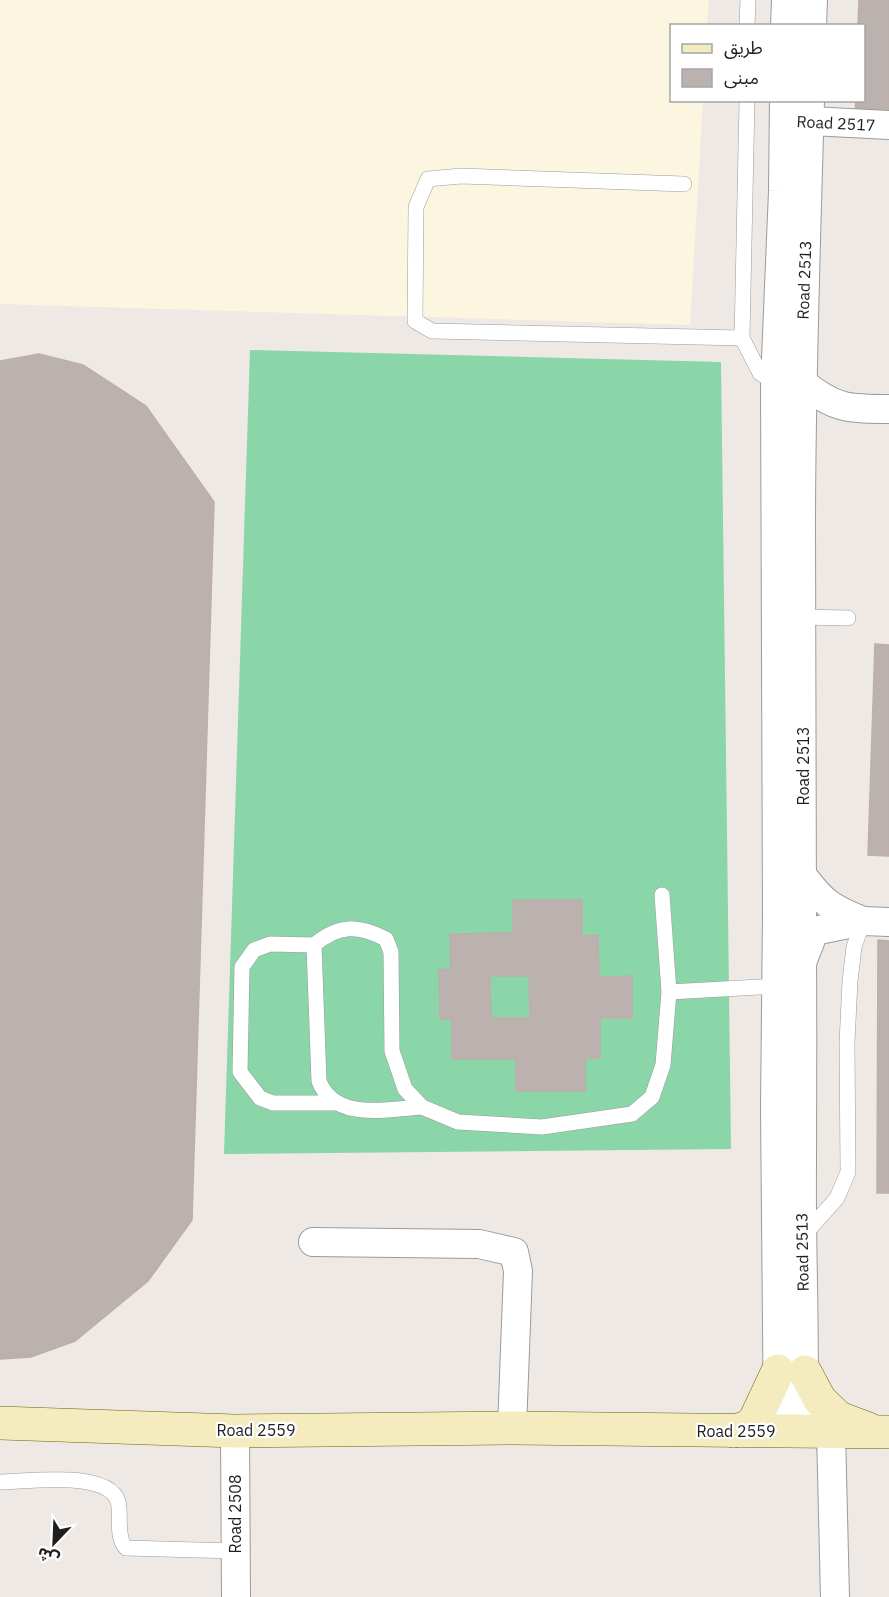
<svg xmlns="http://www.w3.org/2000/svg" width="889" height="1597" font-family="'IBM Plex Sans','Noto Sans Arabic',sans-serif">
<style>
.education{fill:#fcf6e0}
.pitch{fill:#8ad6a9}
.building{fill:#bbb1ae;stroke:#beaea9;stroke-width:1.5;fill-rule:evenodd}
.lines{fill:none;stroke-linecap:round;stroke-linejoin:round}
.lane-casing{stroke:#9b9b9b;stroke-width:16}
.street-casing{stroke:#9b9b9b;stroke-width:30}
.secondary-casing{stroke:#6c630f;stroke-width:34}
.lane{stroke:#fff;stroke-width:15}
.street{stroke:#fff;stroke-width:28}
.secondary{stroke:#f4ebbe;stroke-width:33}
.labels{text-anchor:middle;stroke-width:4.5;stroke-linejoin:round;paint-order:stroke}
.street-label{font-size:16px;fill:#1e1e1e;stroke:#fff}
</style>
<rect width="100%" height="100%" fill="#eee9e5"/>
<path class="education" d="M0,0H709L707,25L672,26V100L703,101L690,325L0,304Z"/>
<path class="pitch" d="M250,350L721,362L731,1149L224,1154Z"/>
<g class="building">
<path d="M859,0H889V113L855,112L856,100H864V26H858Z"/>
<path d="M39,354L83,365L146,406L214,502L192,1220L148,1281L75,1341L31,1357L0,1359V361Z"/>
<path d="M875,644L889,645V856L868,855Z"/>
<path d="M513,900H582V936L598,935L599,977L632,976V1018H600V1058H585V1091H516V1059H452V1019H440L439,970L451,969L450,934L513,933ZM490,976H529L530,1018H491Z"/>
<path d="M878,940L889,941V1193H877Z"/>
</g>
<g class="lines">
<g class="lane-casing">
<g id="lane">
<path d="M747,26L748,0"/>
<path d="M747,100L742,338L760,373L775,383"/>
<path d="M684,184L461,176L428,179L416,207L415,321L432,331L742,338"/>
<path d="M801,617L848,618"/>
<path d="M314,945L270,944L254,950L242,967L240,1072L260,1098L273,1103H334"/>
<path d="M669,992L776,986"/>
<path d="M422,1107C387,1109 335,1122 319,1081L314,945C339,924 358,925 386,939L391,952L392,1051L405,1089L422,1107L458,1122L542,1127L632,1114L652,1097L663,1065L669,992L662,895"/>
<path d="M804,1235L837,1198L848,1172L847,1043L850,981L854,947L863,921"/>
<path d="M0,1482C27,1482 117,1468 119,1507C120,1519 117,1540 126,1548L235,1551"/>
</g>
</g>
<g class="street-casing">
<g id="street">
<path d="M785,26L786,0"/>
<path d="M812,26L813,0"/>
<path d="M791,120L889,125"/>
<path d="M803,383C834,409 850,409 889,409"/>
<path d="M803,876C823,903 832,909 863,921"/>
<path d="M803,960L813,934L819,930L863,921L889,922"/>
<path d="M313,1242L479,1244L514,1252L518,1271L512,1428"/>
<path d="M235,1431L236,1597"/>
<path d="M778,1431L775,1108L777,915L775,383L783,191L784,100"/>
<path d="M803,1431C806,1342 801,1253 802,1164C803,952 801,740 801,528C801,386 806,243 810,100"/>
<path d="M831,1432L835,1597"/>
</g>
</g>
<g class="secondary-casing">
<g id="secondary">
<path d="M805,1372L820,1400L839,1418L868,1429"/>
<path d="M0,1423L235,1431L512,1428L889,1432"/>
<path d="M734,1431L748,1427L755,1420L778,1371"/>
</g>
</g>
<use href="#lane" class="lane"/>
<use href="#street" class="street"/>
<use href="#secondary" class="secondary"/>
</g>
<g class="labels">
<g class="street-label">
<text transform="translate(836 123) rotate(3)" y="6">Road 2517</text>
<text transform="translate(804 280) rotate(-88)" y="6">Road 2513</text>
<text transform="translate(803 766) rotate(-90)" y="6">Road 2513</text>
<text transform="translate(802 1252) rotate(-91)" y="6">Road 2513</text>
<text x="256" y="1436">Road 2559</text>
<text x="736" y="1437">Road 2559</text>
<text transform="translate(235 1514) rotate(-90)" y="6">Road 2508</text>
</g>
</g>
<rect x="670" y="24" width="195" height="78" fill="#ffffff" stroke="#a5a5a5" stroke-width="1.5"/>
<rect x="682" y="44" width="30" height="9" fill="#f4ebbe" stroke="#a5a5a5" stroke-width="1.5"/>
<text x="724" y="54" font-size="18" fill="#1e1e1e">طريق</text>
<rect x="682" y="69" width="30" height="18" fill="#bbb1ae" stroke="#a5a5a5" stroke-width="1.5"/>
<text x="724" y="84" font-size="18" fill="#1e1e1e">مبنى</text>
<g transform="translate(54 1543) rotate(203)" stroke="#ffffff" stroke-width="4.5" paint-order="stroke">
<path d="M0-4.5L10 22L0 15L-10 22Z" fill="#1e1e1e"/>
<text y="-9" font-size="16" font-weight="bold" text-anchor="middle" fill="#1e1e1e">ش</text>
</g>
</svg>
